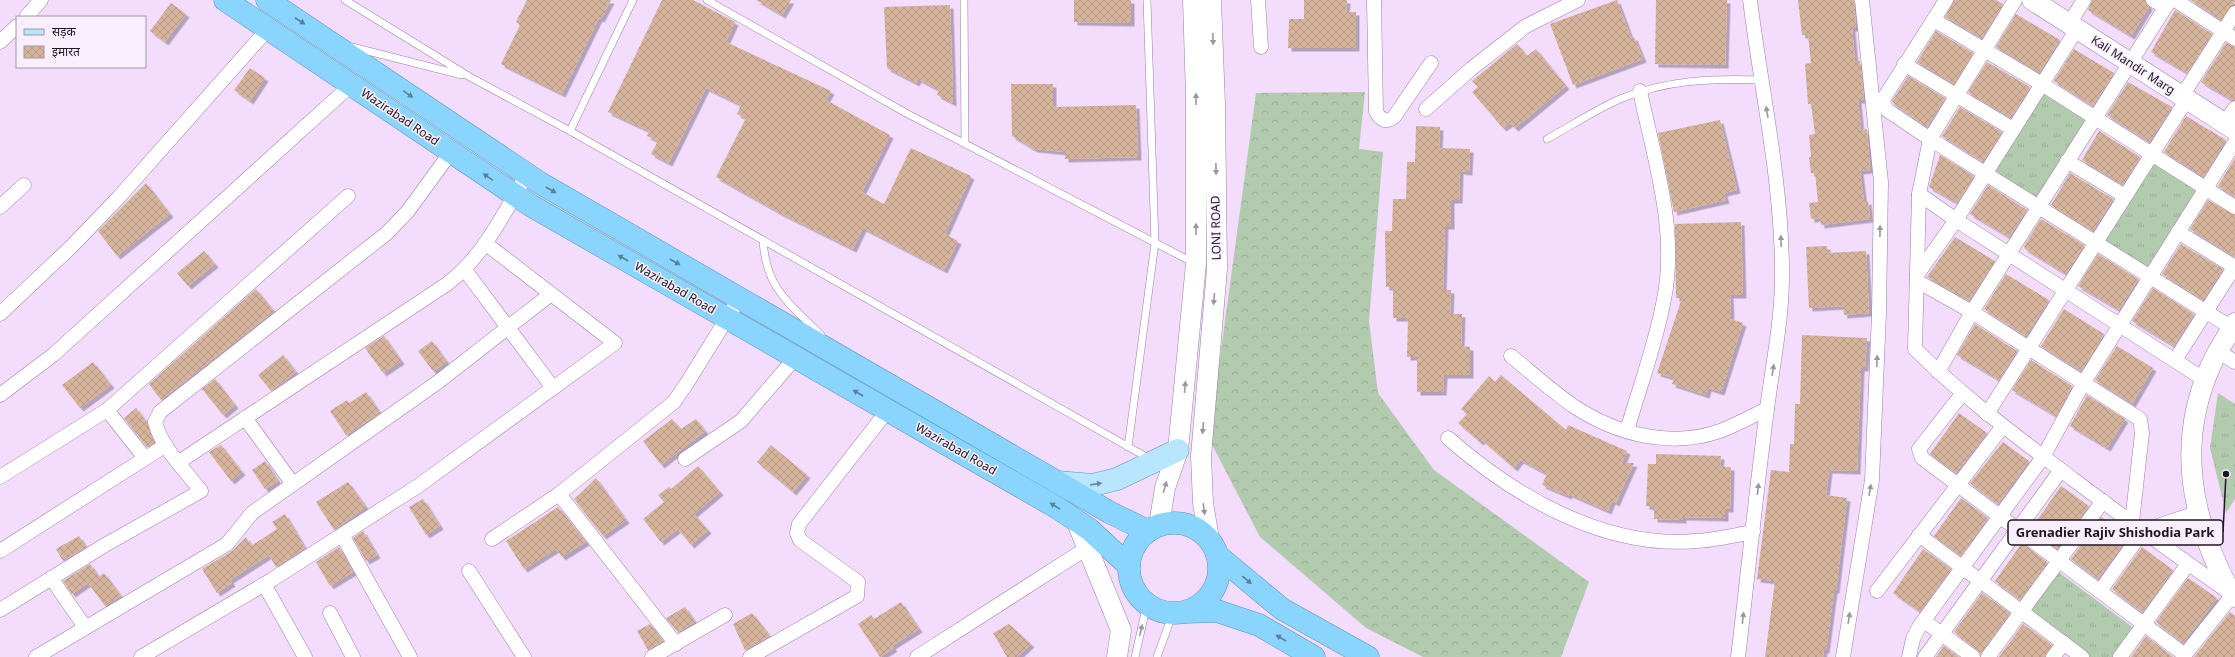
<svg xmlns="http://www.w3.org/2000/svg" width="2235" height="657" font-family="'Noto Sans','Noto Sans Devanagari',sans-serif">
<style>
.grass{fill:url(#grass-tufts)}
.forest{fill:url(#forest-crowns)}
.building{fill:url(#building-cross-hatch);filter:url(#shadow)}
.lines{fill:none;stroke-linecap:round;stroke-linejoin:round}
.lane-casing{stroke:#98829f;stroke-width:8}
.street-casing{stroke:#98829f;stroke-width:15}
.secondary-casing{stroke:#98829f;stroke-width:21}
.primary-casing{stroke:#6492b0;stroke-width:23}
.highway-casing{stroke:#6492b0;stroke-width:23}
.lane{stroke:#fff;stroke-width:7}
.street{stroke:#fff;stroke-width:14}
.secondary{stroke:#fff;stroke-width:20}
.primary{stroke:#b8e6fe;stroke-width:22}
.highway{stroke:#89d5fd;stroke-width:22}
.oneway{fill:#597f9a}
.oneway2{fill:#9a969b}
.oneway3{fill:#73889b}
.labels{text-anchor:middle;stroke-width:3;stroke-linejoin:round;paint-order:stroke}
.street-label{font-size:12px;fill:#1e1621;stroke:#f9effc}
.leader{fill:none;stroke:#1e1621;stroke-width:1.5}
.callout-dot{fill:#1e1621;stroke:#f9effc;stroke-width:1.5}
.callout{fill:#f9effc;stroke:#1e1621;stroke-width:1.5}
.callout-label{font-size:13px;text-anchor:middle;font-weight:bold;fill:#1e1621}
</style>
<defs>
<pattern id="grass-tufts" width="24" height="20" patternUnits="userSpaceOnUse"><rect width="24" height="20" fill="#b2cbae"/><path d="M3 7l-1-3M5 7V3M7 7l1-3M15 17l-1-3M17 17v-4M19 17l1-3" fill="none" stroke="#99ae95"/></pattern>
<pattern id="forest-crowns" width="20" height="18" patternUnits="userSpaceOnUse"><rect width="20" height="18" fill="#b2cbae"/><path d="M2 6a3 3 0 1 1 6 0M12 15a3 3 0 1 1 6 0" fill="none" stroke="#99ae95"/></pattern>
<pattern id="building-cross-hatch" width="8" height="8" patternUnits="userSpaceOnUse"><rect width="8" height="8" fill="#d6b49c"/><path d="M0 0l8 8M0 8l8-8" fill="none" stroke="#b79a86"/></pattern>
<filter id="shadow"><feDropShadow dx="3.5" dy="3.5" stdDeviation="0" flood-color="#0004"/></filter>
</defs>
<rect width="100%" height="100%" fill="#f4dcfd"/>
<g class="grass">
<path d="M2044,91L2088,118L2038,199L1994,171Z"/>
<path d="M2155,160L2200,188L2149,270L2104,241Z"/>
<path d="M2218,393L2235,404V499L2226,513L2210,448Z"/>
<path d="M2057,571L2135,629L2114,657H2089L2028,611Z"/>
</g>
<path class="forest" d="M1365,92L1359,149L1383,152L1369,321L1378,393L1434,470L1589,582L1561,657H1423L1366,628L1260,537L1209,439L1256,93Z"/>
<g class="building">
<path d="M527,0H611L601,19L599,18L562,94L501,64L520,25L516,22Z"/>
<path d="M662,0H693L735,22L726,42L831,91L826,100L890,135L862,192L884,204L911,148L971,176L945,234L958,241L944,270L863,228L853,249L780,213L716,177L746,118L737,114L741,105L706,88L669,163L651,154L658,141L647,136L649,131L608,112Z"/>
<path d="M756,0H791L782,15Z"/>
<path d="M1074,0H1131V23L1074,22Z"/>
<path d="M1304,0H1347L1346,12H1356V48H1288L1289,19H1304Z"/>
<path d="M1617,0L1631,38L1634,37L1643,59L1573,85L1550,24Z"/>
<path d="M1656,0H1727L1725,65L1655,64Z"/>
<path d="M1798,0H1854L1856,28H1852L1855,61H1860L1864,100H1858L1861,130L1867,129L1870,170L1860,171L1864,202L1868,201L1870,219L1821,225L1820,218L1811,219L1809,203L1818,202L1815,173H1811L1809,157H1811L1809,135L1815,134L1811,104H1808L1805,64L1811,63L1808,35H1802Z"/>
<path d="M1954,0H1996L2003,4L1982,38L1945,17Z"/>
<path d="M2092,0H2145L2149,7L2131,36L2088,10Z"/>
<path d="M2191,0H2235V1L2221,20Z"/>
<path d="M171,3L186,14L165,42L150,31Z"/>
<path d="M950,5L952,64L953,103L937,95L939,90L918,79L916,83L887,68L884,7Z"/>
<path d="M2175,10L2212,34L2187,73L2151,52Z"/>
<path d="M2016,14L2060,40L2039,73L1996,47Z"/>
<path d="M1936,31L1973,53L1954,84L1917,62Z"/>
<path d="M2226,43L2235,47V100H2232L2201,82Z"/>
<path d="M1517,44L1527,56L1536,49L1566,86L1515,128L1510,123L1503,128L1472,92L1478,87L1472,81Z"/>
<path d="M2074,49L2114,73L2093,106L2054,81Z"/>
<path d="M1987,62L2030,87L2011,118L1968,92Z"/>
<path d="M250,68L265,78L250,101L234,90Z"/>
<path d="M1908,76L1945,98L1927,127L1894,104L1892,101Z"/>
<path d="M2128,82L2172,107L2149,142L2107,115Z"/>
<path d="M1011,84H1053V107L1136,105L1138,157L1065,159V152L1034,149L1012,136Z"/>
<path d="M1960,107L2002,132L1983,162L1942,136Z"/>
<path d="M2186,116L2226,140L2203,177L2164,152Z"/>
<path d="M1720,120L1737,190L1724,193L1726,200L1674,212L1658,133Z"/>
<path d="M1416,126L1440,127L1439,148L1470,149L1469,172L1460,171L1459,200H1451V226H1445L1443,290H1451L1450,314H1462L1461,346L1470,347V375H1444L1443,392H1417V357H1407L1408,318H1393V287H1386L1385,231H1392L1393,199H1406L1407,162H1415Z"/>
<path d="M2099,131L2140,157L2123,185L2082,160Z"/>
<path d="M1940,155L1974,176L1957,203L1929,187Z"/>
<path d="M2235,158V197L2218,186Z"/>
<path d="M2070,173L2113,199L2093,231L2051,205Z"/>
<path d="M146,183L170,214L117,256L98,231Z"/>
<path d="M1988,185L2027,210L2009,237L1970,214Z"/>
<path d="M2208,200L2235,215V257L2190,229Z"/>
<path d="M2041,219L2084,245L2066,274L2025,249L2024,246Z"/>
<path d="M1741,222L1743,295H1730L1731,319L1743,323L1721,392L1708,388L1706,395L1672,384L1674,378L1657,373L1682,298H1676L1675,224Z"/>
<path d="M1955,237L1995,261L1969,301L1927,277Z"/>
<path d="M2181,244L2223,269L2203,300L2162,274Z"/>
<path d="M1827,246V253L1866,251L1869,313L1844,315L1843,306L1809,308L1806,247Z"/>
<path d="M204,251L215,264L188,286L177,273Z"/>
<path d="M2098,254L2138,279L2119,310L2078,286Z"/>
<path d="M2006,274L2049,300L2026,336L1984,309Z"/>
<path d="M2153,288L2194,314L2174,346L2132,321Z"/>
<path d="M256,289L274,311L161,400L149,384Z"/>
<path d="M2064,309L2104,334L2081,371L2041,346Z"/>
<path d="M1975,324L2017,351L1999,380L1957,355Z"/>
<path d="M1802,335L1867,338L1865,368H1861L1857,471L1829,470L1826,495L1847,498L1836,590H1834L1826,650H1824L1823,657H1765L1775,581L1757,579L1771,470L1789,472L1790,444H1794L1795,404H1800Z"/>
<path d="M384,336L401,361L383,373L365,348Z"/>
<path d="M432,341L447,362L433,371L418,351Z"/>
<path d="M2117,346L2153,368L2132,404L2095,380Z"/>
<path d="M283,355L296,372L271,391L258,375Z"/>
<path d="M2031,360L2072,386L2056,416L2012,390Z"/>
<path d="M93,362L111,385L80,408L62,385Z"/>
<path d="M1501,375L1566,430L1568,425L1627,451L1622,463H1634L1616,503L1612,501L1608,511L1569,494L1568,496L1542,485L1547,474L1520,460L1514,468L1482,440L1480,442L1458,423L1467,414L1461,409L1489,376L1495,382Z"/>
<path d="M215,379L235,405L223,415L202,389Z"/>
<path d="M366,392L380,413L346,435L330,411L347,400L349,403Z"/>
<path d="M2087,395L2125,419L2107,448L2070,426Z"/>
<path d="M136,408L147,422L154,443L147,447L124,418Z"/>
<path d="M1959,413L1987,433L1956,473L1930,454Z"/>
<path d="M672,419L681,429L696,419L705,431L661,465L643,441Z"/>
<path d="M2003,442L2029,461L1998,504L1970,483Z"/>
<path d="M221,445L242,472L231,481L209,452Z"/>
<path d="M771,445L807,475L793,492L757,462Z"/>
<path d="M1656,454L1721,456L1720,467H1731L1730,509H1725V518L1683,517V520L1654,519V507L1646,506L1648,464H1656Z"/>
<path d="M265,461L278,481L265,489L252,470Z"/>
<path d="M698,466L720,492L694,514L708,530L691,545L678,529L661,542L643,519L664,502L658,495L669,487L671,489Z"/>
<path d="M596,478L626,520L603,536L574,499Z"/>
<path d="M348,482L366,507L334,530L316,502Z"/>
<path d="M2061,486L2089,506L2057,549L2031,529Z"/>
<path d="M1961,498L1988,518L1961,556L1934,536Z"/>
<path d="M423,499L440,526L426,535L409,507Z"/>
<path d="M558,507L586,542L562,557L556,549L524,569L506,541Z"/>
<path d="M285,514L305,548L276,567L269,555L230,580L232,583L217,593L202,569L232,551L246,537L251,546L277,529L272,522Z"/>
<path d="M2101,517L2128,537L2098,579L2071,559Z"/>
<path d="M363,531L377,555L366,561L353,538Z"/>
<path d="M79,536L86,547L63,561L56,549Z"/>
<path d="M2022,543L2047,562L2020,600L1995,581Z"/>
<path d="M339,547L353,572L330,586L316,562Z"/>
<path d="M2142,547L2173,570L2142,612L2112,589Z"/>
<path d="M1923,549L1951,569L1920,612L1893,593Z"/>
<path d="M90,564L99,577L104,573L121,596L105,606L88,583L72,594L63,581Z"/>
<path d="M2188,578L2217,598L2183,643L2156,622Z"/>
<path d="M1982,593L2010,613L1981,653L1954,632Z"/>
<path d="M901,602L919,629L892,646L894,648L880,657L858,624L871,615L874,619Z"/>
<path d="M685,607L695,622L678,632L666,618Z"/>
<path d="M2230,612L2235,616V657H2194Z"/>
<path d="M752,613L770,636L745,650L733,624Z"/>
<path d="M650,624L663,641L648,650L637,631Z"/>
<path d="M1009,624L1031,644L1017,657H1007L993,633Z"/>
<path d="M2023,624L2052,645L2045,657H1999Z"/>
<path d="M2146,636L2173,657H2131Z"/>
<path d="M1944,646L1959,657H1936Z"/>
</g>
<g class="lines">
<g class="lane-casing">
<g id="lane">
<path d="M345,0L470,77L570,131L1150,459"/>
<path d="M707,0L906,113L1194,263"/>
<path d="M964,0L965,144"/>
<path d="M352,47L462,75"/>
<path d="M570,131L633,0"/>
<path d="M1547,139C1571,126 1595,110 1620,99C1665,80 1714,78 1762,80"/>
<path d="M763,240C766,289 789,303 821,335"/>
<path d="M1128,447L1155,243L1147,0"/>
<path d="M1135,657L1147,604"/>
<path d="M1157,657L1173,613"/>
</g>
</g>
<g class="street-casing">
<g id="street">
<path d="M1258,0L1261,47"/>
<path d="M1374,0L1376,111C1380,120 1386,123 1394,117L1431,63"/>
<path d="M1946,0L1884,98L1883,102L1887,110L1930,139L2232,328"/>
<path d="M2015,0L1930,139L1919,194L1956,220L2205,380"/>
<path d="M2153,0L2165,7"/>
<path d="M2175,0L2235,39"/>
<path d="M26,17L41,0"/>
<path d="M1934,20L2042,84L2235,207"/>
<path d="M2069,24L2084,0"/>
<path d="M0,42L17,26"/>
<path d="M1904,64L2013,129"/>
<path d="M2182,96L2235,13"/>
<path d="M1426,109L1471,69L1526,26L1578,0"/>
<path d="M2225,123L2235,108"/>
<path d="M2067,161L2125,196"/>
<path d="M1919,194L1915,349C1964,398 2019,438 2074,480C2125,518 2176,556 2229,592"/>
<path d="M0,207L24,185"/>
<path d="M2178,232L2235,267"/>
<path d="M465,270L553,388"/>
<path d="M1917,275L1956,220L2077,29"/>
<path d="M1917,281L1972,312L2140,419L2142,433L2132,522"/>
<path d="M0,314L72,246L119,197L268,29"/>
<path d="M2218,351L2235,362"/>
<path d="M1511,356C1532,373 1553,392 1575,407C1618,435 1672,448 1720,431C1736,425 1752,416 1767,409"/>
<path d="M2175,360L2235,266"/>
<path d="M1938,372L1972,312L2170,0"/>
<path d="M1962,394L1919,449L1922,458L2185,655"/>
<path d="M0,395L53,355L351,85"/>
<path d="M107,410L145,458"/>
<path d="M1987,414L2187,99"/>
<path d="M245,418L293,484"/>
<path d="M1627,431C1639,388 1656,344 1664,299C1678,231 1654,158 1640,91"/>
<path d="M1448,438C1515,497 1605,549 1696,541C1715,540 1735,535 1753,532"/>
<path d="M685,459L741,421L796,357"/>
<path d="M179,462L447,284C484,256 504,213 527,174"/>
<path d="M0,477L107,410L348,196"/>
<path d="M559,494L676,644"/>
<path d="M342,535L410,657"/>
<path d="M1919,535L2082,657"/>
<path d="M492,539L559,494L674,402L687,383L739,299"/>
<path d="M0,551L166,445"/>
<path d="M469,571L524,657"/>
<path d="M51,578L85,627"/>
<path d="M264,584L305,657"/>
<path d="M1877,591L2003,426"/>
<path d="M2100,591L2143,531L2199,512"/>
<path d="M0,610L105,545L201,491C185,470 161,447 155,422L160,412L387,233L408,211L451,152"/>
<path d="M330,613L353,657"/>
<path d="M1924,621L1973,657"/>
<path d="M36,657L227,544L252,513L438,382L551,294"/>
<path d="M141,657L273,579L418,486L615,343L485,243"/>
<path d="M652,657L725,615"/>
<path d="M750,657L857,596L858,582L800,540L797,533L799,524L888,410"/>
<path d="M917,657L1087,548"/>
<path d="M1738,657C1748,574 1756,492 1767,409C1773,362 1783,316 1782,267C1781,177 1761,89 1750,0"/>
<path d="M1843,657L1872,480L1879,313L1881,182L1862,0"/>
<path d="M1909,657L1913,639L1919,627L2043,457L2084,382L2235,142"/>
<path d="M1925,657L2061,470"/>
<path d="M1988,657L2103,501"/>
<path d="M2053,657L2064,643"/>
<path d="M2120,657L2188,564"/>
<path d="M2183,657L2235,592"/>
</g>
</g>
<g class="secondary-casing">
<g id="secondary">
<path d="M2032,0L2235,130"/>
<path d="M2235,323C2227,337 2217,351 2211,365C2185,423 2186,484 2208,543C2215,560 2223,583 2235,597"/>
<path d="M1076,520L1121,630L1117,657"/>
<path d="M1159,525L1165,488L1178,450L1196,264V97L1193,0"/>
<path d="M1209,539L1203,503L1201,456L1217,269L1215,105L1211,0"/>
</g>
</g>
<g class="primary-casing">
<path id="primary" d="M1057,482L1093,485L1117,479L1178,450"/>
</g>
<g class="highway-casing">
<g id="highway">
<path d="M225,0L530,205L1056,507L1089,529L1129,566"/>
<path d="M267,0L540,183L1109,512L1148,531"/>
<circle cx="1174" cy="568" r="45"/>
<path d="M1217,555L1282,609L1368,657"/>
<path d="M1186,612L1217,611L1259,625L1314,657"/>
</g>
</g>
<use href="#lane" class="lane"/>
<use href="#street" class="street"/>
<use href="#secondary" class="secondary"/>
<use href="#primary" class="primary"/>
<use href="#highway" class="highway"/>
</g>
<defs><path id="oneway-solid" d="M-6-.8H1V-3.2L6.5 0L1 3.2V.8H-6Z"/></defs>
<g class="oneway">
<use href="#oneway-solid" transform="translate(300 21) rotate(33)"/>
<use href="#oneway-solid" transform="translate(408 94) rotate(34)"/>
<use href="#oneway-solid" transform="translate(488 177) rotate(-146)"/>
<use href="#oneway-solid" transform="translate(551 190) rotate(30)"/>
<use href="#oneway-solid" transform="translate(623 258) rotate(-150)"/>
<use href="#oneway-solid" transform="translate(675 262) rotate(30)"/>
<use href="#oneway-solid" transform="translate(858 393) rotate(-150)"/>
<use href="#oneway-solid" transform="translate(1055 506) rotate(-148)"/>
<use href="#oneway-solid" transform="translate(1247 580) rotate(40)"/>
<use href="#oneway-solid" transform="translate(1281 638) rotate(-150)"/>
</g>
<g class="oneway2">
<use href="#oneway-solid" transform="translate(1213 39) rotate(88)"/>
<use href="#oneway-solid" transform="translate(1196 99) rotate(-91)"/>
<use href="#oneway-solid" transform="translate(1767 112) rotate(-100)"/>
<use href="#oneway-solid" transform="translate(1216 169) rotate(89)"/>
<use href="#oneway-solid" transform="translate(1196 229) rotate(-90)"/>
<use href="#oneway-solid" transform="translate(1880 231) rotate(-89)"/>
<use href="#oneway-solid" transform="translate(1781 241) rotate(-92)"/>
<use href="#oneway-solid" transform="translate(1214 299) rotate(95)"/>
<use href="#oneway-solid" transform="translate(1877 361) rotate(-88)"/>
<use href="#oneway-solid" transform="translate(1773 370) rotate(-81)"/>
<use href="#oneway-solid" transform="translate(1185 387) rotate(-85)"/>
<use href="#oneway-solid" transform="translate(1203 428) rotate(95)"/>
<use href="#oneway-solid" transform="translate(1165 487) rotate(-74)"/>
<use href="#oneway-solid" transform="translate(1758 489) rotate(-84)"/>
<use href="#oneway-solid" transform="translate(1870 490) rotate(-80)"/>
<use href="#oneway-solid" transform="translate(1204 509) rotate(82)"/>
<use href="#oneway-solid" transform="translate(1743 618) rotate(-83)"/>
<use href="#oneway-solid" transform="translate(1849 618) rotate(-81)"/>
<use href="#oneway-solid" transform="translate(1141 630) rotate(-77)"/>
</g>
<use class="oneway3" href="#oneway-solid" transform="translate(1096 484) rotate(-8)"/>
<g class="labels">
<g class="street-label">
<text transform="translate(2133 65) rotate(33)" y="4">Kali Mandir Marg</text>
<text transform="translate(400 117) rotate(34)" y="4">Wazirabad Road</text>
<text transform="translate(1216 228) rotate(-91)" y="4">LONI ROAD</text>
<text transform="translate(675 288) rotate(30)" y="4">Wazirabad Road</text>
<text transform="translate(956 449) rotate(30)" y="4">Wazirabad Road</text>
</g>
</g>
<path class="leader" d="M2226 474L2223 532"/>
<circle class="callout-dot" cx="2226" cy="474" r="4"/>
<rect class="callout" x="2008" y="520" width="215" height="25" rx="4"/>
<g class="callout-label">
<text x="2115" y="537">Grenadier Rajiv Shishodia Park</text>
</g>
<rect x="16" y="16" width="130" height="52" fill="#f9effc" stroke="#a198a4"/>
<rect x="24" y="29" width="20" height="6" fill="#b8e6fe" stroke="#a198a4"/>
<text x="52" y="36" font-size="12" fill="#1e1621">सड़क</text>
<rect x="24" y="46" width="20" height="12" fill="url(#building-cross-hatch)" stroke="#a198a4"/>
<text x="52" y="56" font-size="12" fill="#1e1621">इमारत</text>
</svg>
